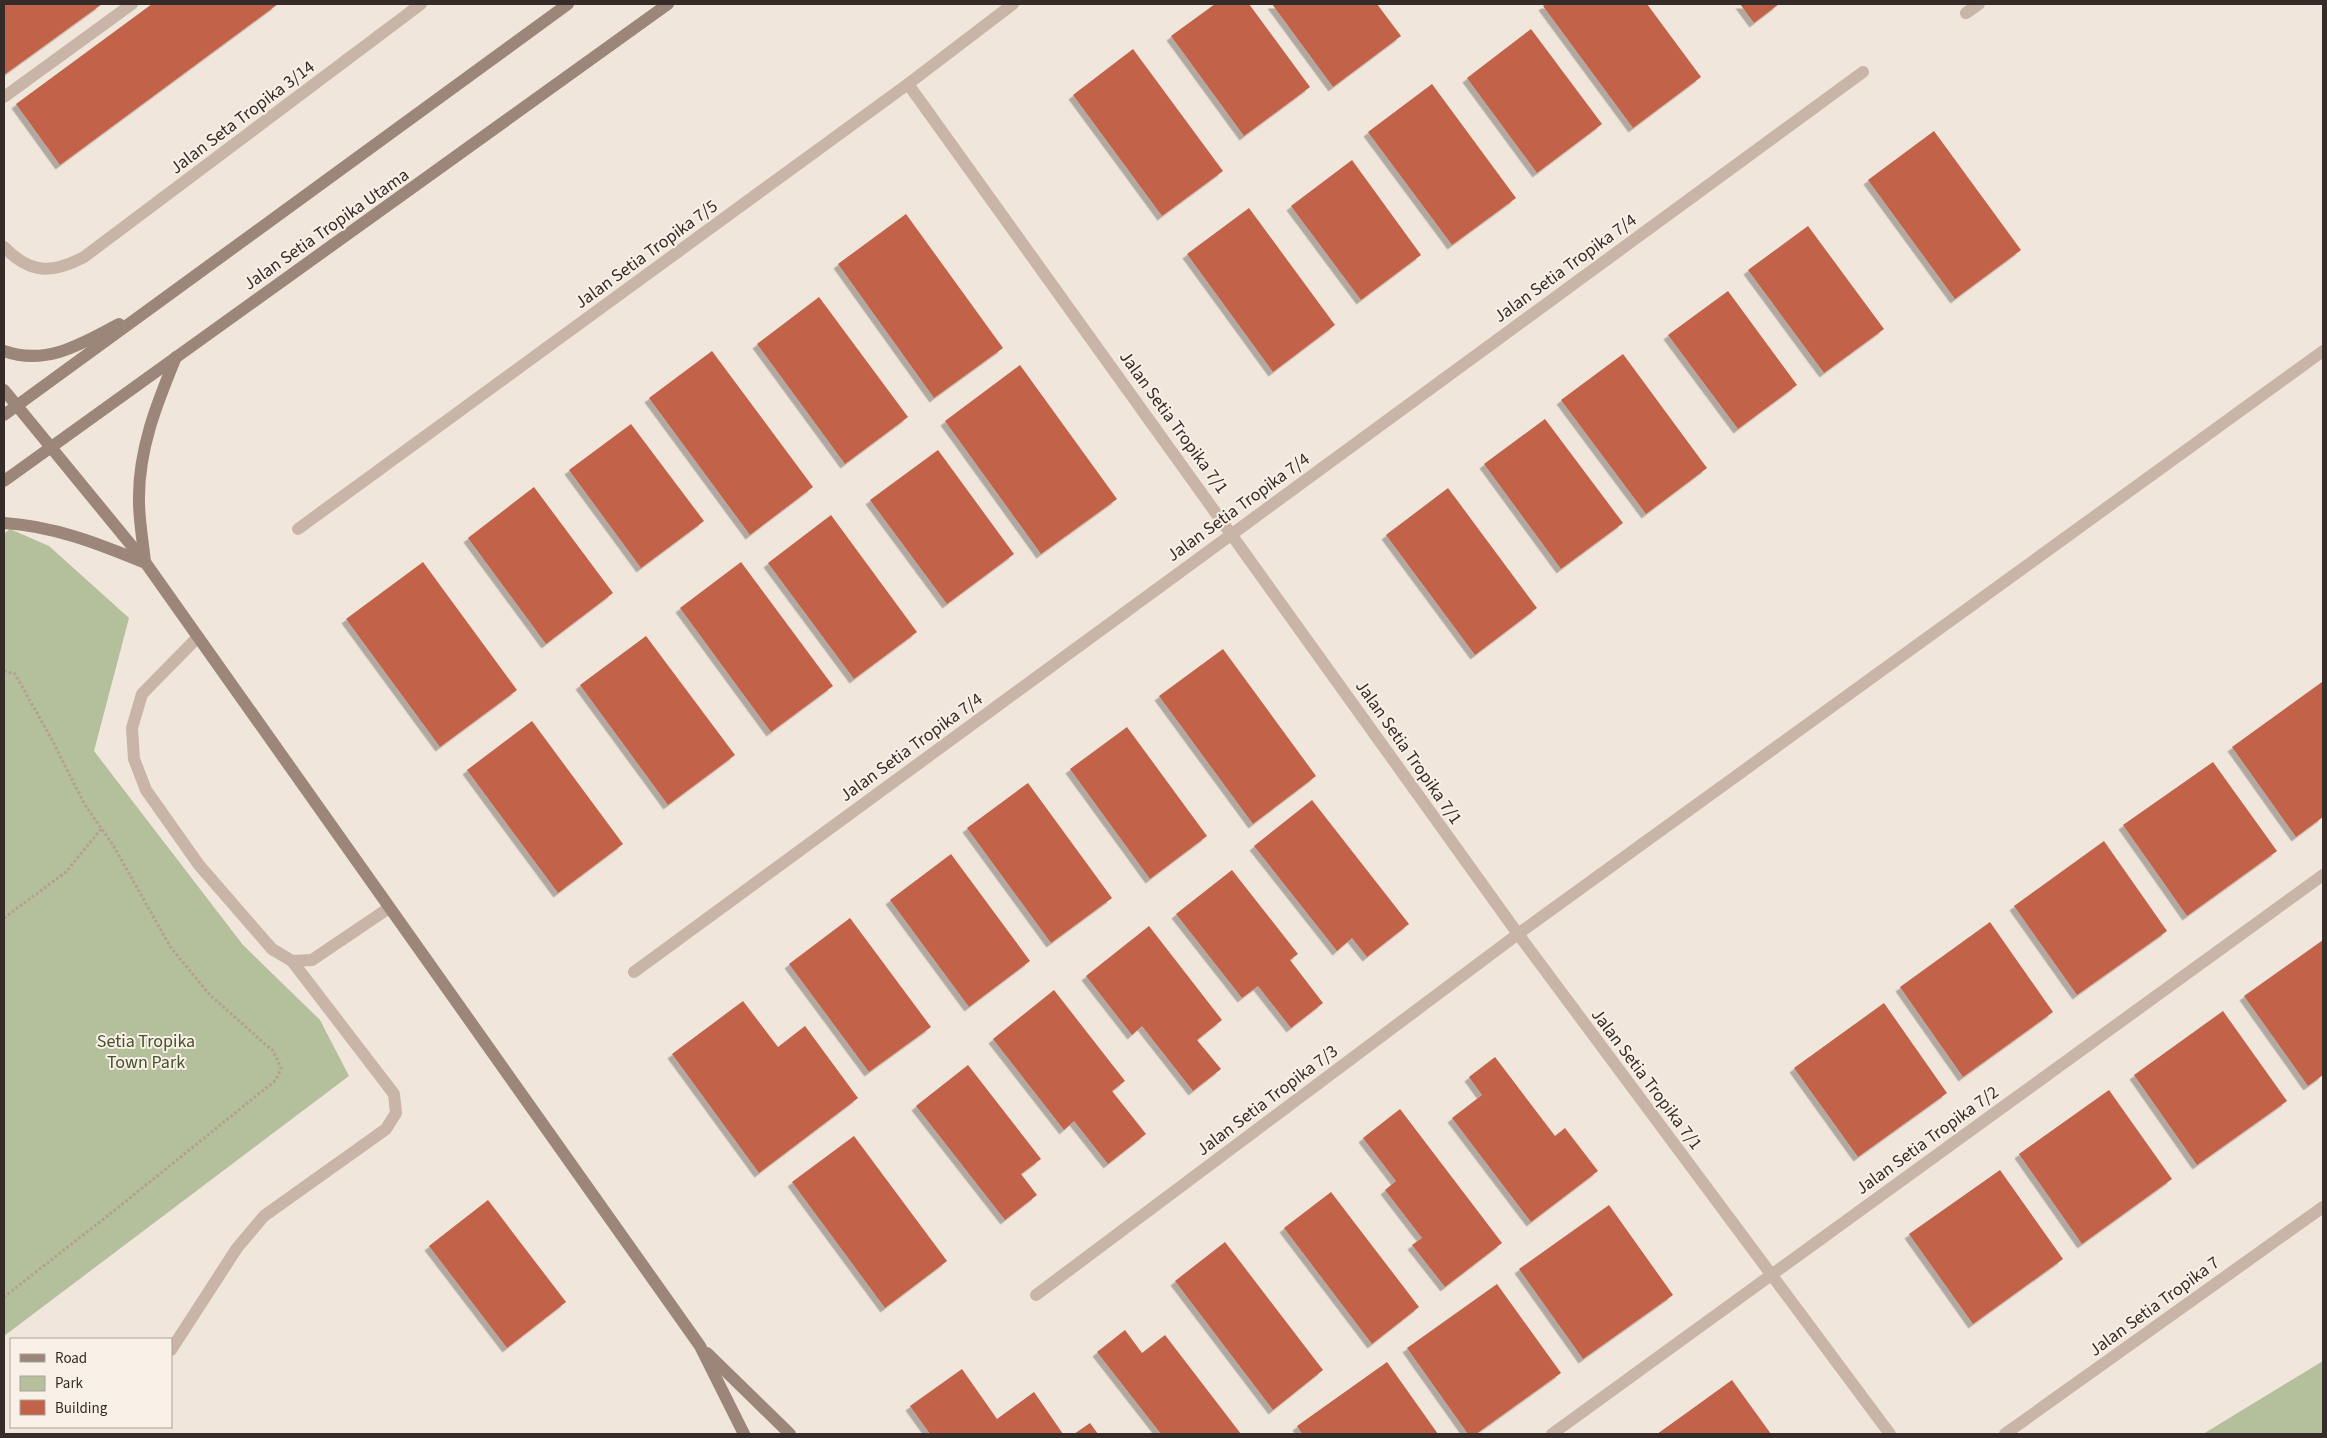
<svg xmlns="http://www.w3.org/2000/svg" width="2327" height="1438" font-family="'Source Sans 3',sans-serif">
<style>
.green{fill:#b4bf9c}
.building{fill:#c16249;filter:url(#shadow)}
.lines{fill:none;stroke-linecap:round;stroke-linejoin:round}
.path{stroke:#b49f92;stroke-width:3;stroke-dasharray:2.5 2.5;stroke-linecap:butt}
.lane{stroke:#c8b5a8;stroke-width:12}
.street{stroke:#c8b5a8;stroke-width:12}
.secondary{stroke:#9c8579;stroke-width:12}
.labels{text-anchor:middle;stroke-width:4;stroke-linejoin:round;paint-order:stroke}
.street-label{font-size:18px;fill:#352b28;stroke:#f9f0e7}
.park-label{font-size:18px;fill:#46522c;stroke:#f9f0e7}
</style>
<defs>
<filter id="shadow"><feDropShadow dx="-4.5" dy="4.5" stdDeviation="0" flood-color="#0004"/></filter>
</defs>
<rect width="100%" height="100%" fill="#f1e6db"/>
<g class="green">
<path d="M10,529L49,546L129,618L94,751L243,945L320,1020L349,1076L4,1336V534Z"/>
<path d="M2323,1361V1434H2203Z"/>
</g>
<g class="building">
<path d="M4,4H102L4,75Z"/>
<path d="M152,4H278L60,165L16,104Z"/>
<path d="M1215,4H1249L1310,87L1244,136L1171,36Z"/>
<path d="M1272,4H1377L1401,36L1333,87Z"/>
<path d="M1546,4H1647L1701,77L1633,128L1543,6Z"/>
<path d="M1740,4H1779L1754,23Z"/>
<path d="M1531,29L1602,124L1537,173L1467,78Z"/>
<path d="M1133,49L1223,171L1162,216L1073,95Z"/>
<path d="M1432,84L1516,198L1452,245L1368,132Z"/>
<path d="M1934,131L2021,250L1955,299L1868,180Z"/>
<path d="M1352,160L1421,255L1361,300L1291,206Z"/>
<path d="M1249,208L1335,325L1273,372L1187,254Z"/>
<path d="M906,214L1003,348L934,398L838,264Z"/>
<path d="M1808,226L1884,329L1824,373L1748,270Z"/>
<path d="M1728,291L1797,385L1738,429L1668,335Z"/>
<path d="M819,297L908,417L845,464L757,344Z"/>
<path d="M712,351L813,487L750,535L649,398Z"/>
<path d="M1623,354L1707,468L1646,514L1561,400Z"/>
<path d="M1020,365L1117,499L1041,554L945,421Z"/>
<path d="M1545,419L1623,523L1561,569L1484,464Z"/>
<path d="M631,424L704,521L641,568L569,470Z"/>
<path d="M938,450L1014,554L947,604L870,500Z"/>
<path d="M534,487L613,593L546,644L468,538Z"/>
<path d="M1448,488L1537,608L1475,655L1386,535Z"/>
<path d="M831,515L917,632L854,679L768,563Z"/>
<path d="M423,562L517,690L440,747L346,619Z"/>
<path d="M741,562L833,686L771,732L680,608Z"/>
<path d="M646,636L735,755L668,805L580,685Z"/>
<path d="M1223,649L1316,776L1253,824L1159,696Z"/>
<path d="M2322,682L2323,817L2296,837L2232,747Z"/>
<path d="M532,721L623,844L558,893L467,770Z"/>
<path d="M1127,727L1207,836L1150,879L1070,769Z"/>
<path d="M2213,762L2277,851L2187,916L2123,825Z"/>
<path d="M1028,783L1112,898L1051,943L967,828Z"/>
<path d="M1312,800L1409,924L1367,957L1352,938L1337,951L1254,846Z"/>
<path d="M2104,841L2167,931L2077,995L2014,906Z"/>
<path d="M951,854L1030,961L969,1007L890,900Z"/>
<path d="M1232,870L1298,954L1290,960L1323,1003L1291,1028L1258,986L1242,998L1176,914Z"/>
<path d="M850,918L931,1027L869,1072L789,964Z"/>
<path d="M1990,922L2053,1012L1963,1077L1900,987Z"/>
<path d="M1149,926L1222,1020L1197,1040L1221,1069L1193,1091L1142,1026L1132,1035L1086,976Z"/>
<path d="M2323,940V1075L2308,1086L2244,996Z"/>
<path d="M1054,990L1125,1081L1112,1091L1146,1134L1108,1164L1074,1121L1064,1130L993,1039Z"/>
<path d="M743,1001L778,1047L805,1026L858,1098L759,1173L672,1054Z"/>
<path d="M1884,1003L1947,1093L1858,1157L1794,1068Z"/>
<path d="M2223,1011L2287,1101L2197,1165L2134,1075Z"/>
<path d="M1495,1057L1555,1136L1565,1128L1598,1171L1531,1222L1452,1118L1482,1095L1469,1077Z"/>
<path d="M968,1065L1041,1159L1021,1174L1037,1195L1005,1220L916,1106Z"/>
<path d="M2109,1090L2172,1179L2082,1244L2019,1154Z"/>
<path d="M1400,1109L1502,1243L1445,1287L1412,1245L1422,1238L1385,1190L1396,1181L1363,1138Z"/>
<path d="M854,1136L947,1261L885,1308L792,1182Z"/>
<path d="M2000,1170L2063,1259L1973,1324L1909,1234Z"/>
<path d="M1331,1192L1419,1307L1372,1344L1284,1228Z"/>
<path d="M488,1200L566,1302L507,1348L429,1246Z"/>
<path d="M1609,1205L1673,1295L1583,1359L1519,1269Z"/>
<path d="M1225,1242L1323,1370L1273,1410L1175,1281Z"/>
<path d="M1497,1284L1561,1373L1476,1434H1468L1407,1348Z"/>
<path d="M1125,1330L1142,1353L1165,1335L1241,1434H1161L1097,1352Z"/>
<path d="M1387,1362L1438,1434H1302L1297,1426Z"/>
<path d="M962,1369L997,1419L1034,1392L1063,1434H930L910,1406Z"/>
<path d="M1732,1380L1771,1434H1657L1685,1414Z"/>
<path d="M1090,1423L1098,1434H1074Z"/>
</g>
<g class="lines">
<g class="path">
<path d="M4,671L15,674L51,738L85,805L113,845L171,948L210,995L273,1051L281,1068L276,1080L115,1210L4,1297"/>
<path d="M4,918L66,872L101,829"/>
</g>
<g class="lane">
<path d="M1966,13L1979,4"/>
<path d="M4,97L132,4"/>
<path d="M198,637L142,694L132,728L134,759L146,790L199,865L272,949L292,961L312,960L389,908"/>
<path d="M1518,934L2323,351"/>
<path d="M171,1350L237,1248L264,1216L386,1129L396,1113L394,1094L292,961"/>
</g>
<g class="street">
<path d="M908,84L1518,934L1890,1434"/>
<path d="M4,247C30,274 52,274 84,257L421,4"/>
<path d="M298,529L908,84L1013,4"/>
<path d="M634,972L1863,72"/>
<path d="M1036,1295L1518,934"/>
<path d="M1552,1434L2323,875"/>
<path d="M2005,1434L2323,1207"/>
</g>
<g class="secondary">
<path d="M4,351C46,366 82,344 119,324"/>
<path d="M4,390L145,562L700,1346L744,1434"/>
<path d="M4,415L568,4"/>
<path d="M4,481L668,4"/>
<path d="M4,523C53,526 97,543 143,562"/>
<path d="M145,562C143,542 139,521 139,501C138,450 157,403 176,357"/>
<path d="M707,1353L790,1434"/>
</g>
</g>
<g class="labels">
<g class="street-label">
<text transform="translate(242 117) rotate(-37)" y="6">Jalan Seta Tropika 3/14</text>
<text transform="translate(326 229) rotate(-35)" y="6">Jalan Setia Tropika Utama</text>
<text transform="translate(646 254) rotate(-36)" y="6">Jalan Setia Tropika 7/5</text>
<text transform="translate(1565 268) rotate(-36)" y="6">Jalan Setia Tropika 7/4</text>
<text transform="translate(1174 422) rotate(54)" y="6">Jalan Setia Tropika 7/1</text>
<text transform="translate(1238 507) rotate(-36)" y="6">Jalan Setia Tropika 7/4</text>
<text transform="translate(911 747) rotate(-36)" y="6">Jalan Setia Tropika 7/4</text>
<text transform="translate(1409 752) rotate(55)" y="6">Jalan Setia Tropika 7/1</text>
<text transform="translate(1647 1079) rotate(53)" y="6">Jalan Setia Tropika 7/1</text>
<text transform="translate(1267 1100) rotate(-37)" y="6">Jalan Setia Tropika 7/3</text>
<text transform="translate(1927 1140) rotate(-36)" y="6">Jalan Setia Tropika 7/2</text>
<text transform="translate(2154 1306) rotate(-36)" y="6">Jalan Setia Tropika 7</text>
</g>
<g class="park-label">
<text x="146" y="1047">Setia Tropika<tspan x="146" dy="21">Town Park</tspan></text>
</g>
</g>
<rect width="2327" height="1438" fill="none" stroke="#352b28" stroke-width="10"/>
<rect x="10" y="1338" width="162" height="90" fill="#f9f0e7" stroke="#aba19b"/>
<rect x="20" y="1354" width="25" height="8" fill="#9c8579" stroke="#aba19b"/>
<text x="55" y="1363" font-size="15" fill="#352b28">Road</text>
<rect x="20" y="1376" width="25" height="15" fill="#b4bf9c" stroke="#aba19b"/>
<text x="55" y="1388" font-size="15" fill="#352b28">Park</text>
<rect x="20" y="1400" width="25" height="15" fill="#c16249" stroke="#aba19b"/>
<text x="55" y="1413" font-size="15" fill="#352b28">Building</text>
</svg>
